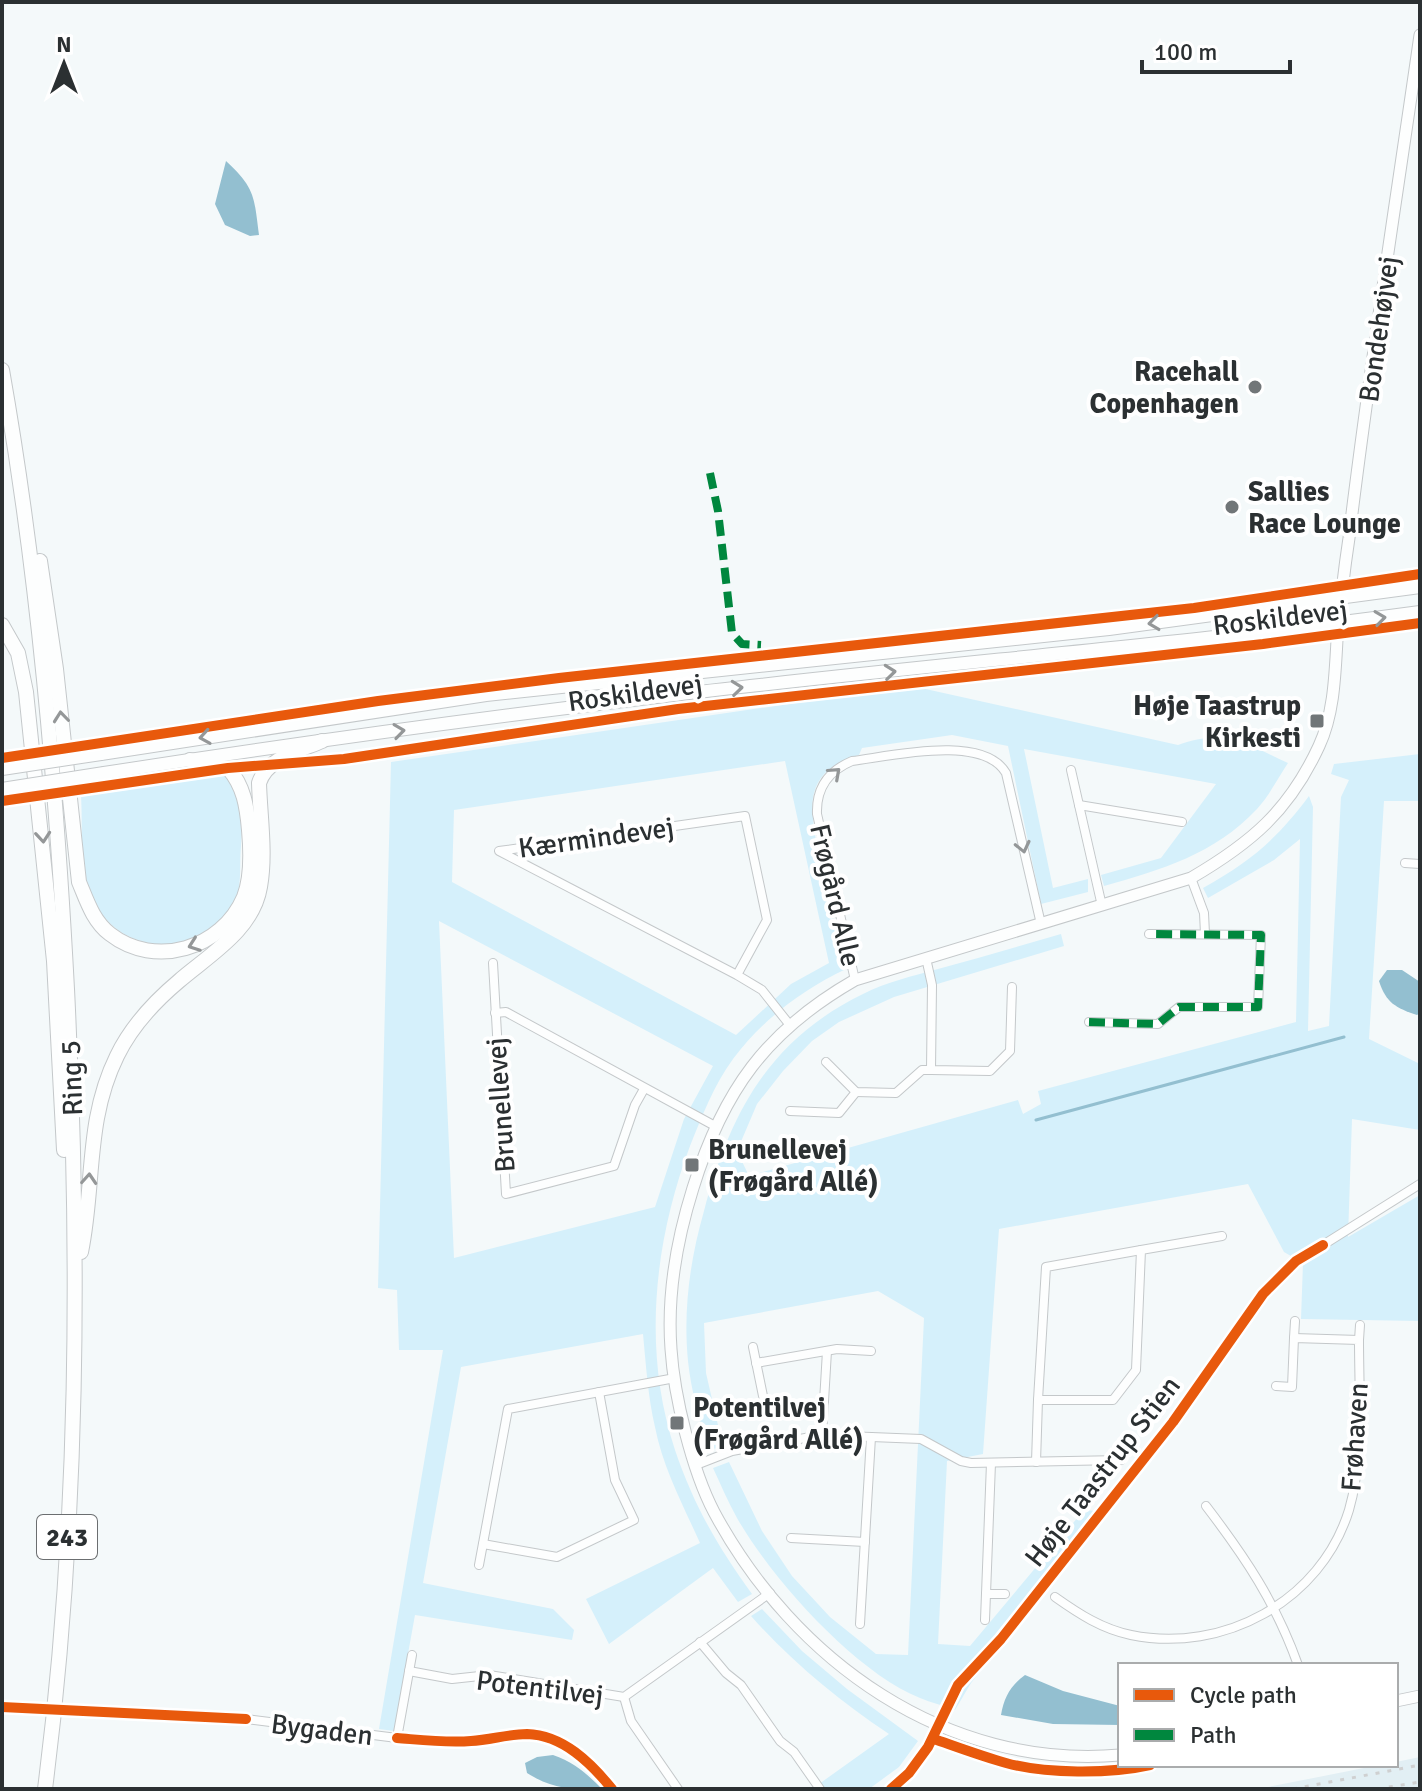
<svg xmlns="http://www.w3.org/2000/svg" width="1422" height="1791" font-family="Signika,sans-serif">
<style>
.built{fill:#e2eff4}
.green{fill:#d5f0fb;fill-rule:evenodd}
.water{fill:#93bfd0}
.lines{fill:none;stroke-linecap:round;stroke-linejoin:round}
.stream{stroke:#93bfd0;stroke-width:3}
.minor-casing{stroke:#c4c8ca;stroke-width:10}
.tertiary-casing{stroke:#c4c8ca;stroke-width:13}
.secondary-casing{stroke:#c4c8ca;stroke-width:14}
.trunk-casing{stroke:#c4c8ca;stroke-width:16}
.minor{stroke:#fdfefe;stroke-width:8}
.tertiary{stroke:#fdfefe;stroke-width:11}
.secondary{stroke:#fdfefe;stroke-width:12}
.trunk{stroke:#fdfefe;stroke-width:14}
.rail{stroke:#cfd0d1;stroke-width:3;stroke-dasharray:4 8;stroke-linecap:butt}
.secondary-bridge-casing{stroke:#c4c8ca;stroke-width:14;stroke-linecap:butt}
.secondary-bridge{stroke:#fdfefe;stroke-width:12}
.quiet{stroke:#00873e;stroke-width:8;stroke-dasharray:16 8;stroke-linecap:butt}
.cycleway-casing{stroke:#fff;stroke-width:15}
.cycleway{stroke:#e8590c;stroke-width:10}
.oneway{stroke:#949798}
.poi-dot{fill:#717678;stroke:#fff;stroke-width:3}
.labels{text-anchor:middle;stroke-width:8;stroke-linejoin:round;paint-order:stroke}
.shield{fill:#fff;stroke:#6b6e70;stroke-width:2}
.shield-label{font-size:26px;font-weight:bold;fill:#2b3032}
.street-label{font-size:28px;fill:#2b3032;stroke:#fff}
.poi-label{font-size:28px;font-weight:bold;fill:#2b3032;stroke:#fff;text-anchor:start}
</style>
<rect width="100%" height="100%" fill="#f4f9fa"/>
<path class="built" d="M1420,1757V1789H1258L1379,1765H1396V1762Z"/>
<g class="green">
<path d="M912,686L1178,745C1224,728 1247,744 1288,763C1278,778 1269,796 1257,809C1215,854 1161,870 1104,886L1101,875L1161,858L1216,784L1024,749L1053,888L1088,879V892L1041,904L1008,746L952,735L862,748L859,755C839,761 820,770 814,793C805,824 838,931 846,969C802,990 763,1019 733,1059C714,1085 702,1116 690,1146C654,1242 642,1351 675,1450C694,1506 718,1547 752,1594L738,1602L713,1568L609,1644L586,1599L700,1543C683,1505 663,1468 655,1427C648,1397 646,1365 643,1334L461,1367L423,1583L553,1609L574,1630L572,1640L415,1615L394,1731L379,1729L443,1350H399L397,1290L378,1288L391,762ZM785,761L829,963L791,984L736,1035L452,882L454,810ZM439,921L713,1066L684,1119L655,1207L454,1258Z"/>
<path d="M1420,754V801H1384L1369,1039L1420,1064V1130L1352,1119L1348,1237L1420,1195V1321L1301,1319L1303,1263L1284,1252L1248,1184L999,1229L983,1454L947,1461L938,1644L970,1646L1084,1510L1109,1512L971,1683L955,1710C943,1705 931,1703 920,1698C855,1672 772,1579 737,1518C728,1502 721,1485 713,1468L729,1462L762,1531L792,1576L830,1617L876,1654L908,1655L924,1318L878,1291L704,1323L706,1373L723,1447L707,1450C700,1421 691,1391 688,1361C683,1310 690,1260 704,1211C730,1113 769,1040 863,994C886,982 913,976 938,969C979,958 1020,946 1061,934L1064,946L894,997L839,1022L812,1041L783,1071L757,1104L737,1151L749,1176L1018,1100L1023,1114L1041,1104L1038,1091L1296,1022L1300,839L1274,860L1208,898L1203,888C1251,861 1276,840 1309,796L1313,807L1308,1031L1329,1026L1341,797L1349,780L1331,774L1334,764Z"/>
<path d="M223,772C228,778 236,784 238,791C243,808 242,829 241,846C239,867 243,887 233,906C228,917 218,926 207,932C165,958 109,942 90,894C79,864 83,827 81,796Z"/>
<path d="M762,1609L802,1651L847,1689L918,1741L899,1767L869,1789H812L889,1734C838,1700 792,1662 751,1616Z"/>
</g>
<g class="water">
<path d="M226,161C255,188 254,196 259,235L250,236L225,225L215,204Z"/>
<path d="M1387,970H1402L1420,982V1013L1417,1015C1396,1008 1386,1003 1379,981Z"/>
<path d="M1025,1675L1063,1691L1120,1706V1725L1053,1724L1001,1715C1004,1697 1011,1685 1025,1675Z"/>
<path d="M553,1755C574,1762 587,1774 602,1789C571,1789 554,1790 527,1773L525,1763L537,1757Z"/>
</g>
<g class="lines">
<path class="stream" d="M1036,1120L1344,1037"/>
<g class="minor-casing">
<g id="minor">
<path d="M1071,770L1102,906"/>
<path d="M1079,805L1182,822"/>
<path d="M1405,863L1420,864"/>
<path d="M1191,878L1204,913L1205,934"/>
<path d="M926,958L932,985L931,1070L990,1071L1010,1051L1012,987"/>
<path d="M493,963L506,1194L614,1166L635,1105L644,1089"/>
<path d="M737,975L767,920L745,816L499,851L737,975L762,990L789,1024"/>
<path d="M855,980L817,814C816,788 828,771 852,761C892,756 983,734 1006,773L1041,924"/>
<path d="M495,1013L506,1012L715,1126"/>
<path d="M1089,1022L1158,1024L1179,1007H1258L1261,935L1149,934"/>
<path d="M826,1062L856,1092L896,1093L922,1070H931"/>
<path d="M790,1111L839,1113L856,1092"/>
<path d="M1323,1245L1420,1184"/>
<path d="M1294,1338L1295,1321"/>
<path d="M1359,1340L1360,1325"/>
<path d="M753,1347L763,1396"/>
<path d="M756,1363L837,1349L871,1351"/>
<path d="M1038,1400L1046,1267L1141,1250"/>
<path d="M822,1435L827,1351"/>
<path d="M1036,1462L1038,1400H1113L1136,1370L1141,1250L1222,1236"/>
<path d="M696,1465L732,1451L822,1435L921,1439L961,1461L971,1463L1121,1460"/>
<path d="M1206,1506C1245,1557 1276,1603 1298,1665"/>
<path d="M791,1538L865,1542"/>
<path d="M483,1544L557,1557L634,1520L615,1480L599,1392"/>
<path d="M479,1565L508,1409L675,1378"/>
<path d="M986,1594H1005"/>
<path d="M1055,1597C1079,1614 1102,1629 1131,1635C1223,1654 1321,1601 1349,1510C1364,1459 1359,1394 1359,1340L1294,1338L1292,1387L1276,1386"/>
<path d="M985,1620L991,1463"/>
<path d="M860,1624L871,1437"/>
<path d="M700,1642L726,1673L741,1685L780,1741L794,1752L820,1789"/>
<path d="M409,1671L452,1679L489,1675L624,1697L770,1593"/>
<path d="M624,1697L631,1721L678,1789"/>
<path d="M246,1719L397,1738L412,1655"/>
</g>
</g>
<g class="tertiary-casing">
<g id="tertiary">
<path d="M1396,1701L1420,1696"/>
<path d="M1120,1755C946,1770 794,1661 714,1512C692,1470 674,1396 671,1349C667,1295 677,1239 693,1188C723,1091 766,1031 855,980L1191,878C1251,843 1289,811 1319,746C1334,714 1335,675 1337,640C1340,606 1344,571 1349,538C1369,370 1396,202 1420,35"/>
</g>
</g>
<g class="secondary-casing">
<g id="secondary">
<path d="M101,754L486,695L1109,629L1420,587"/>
<path d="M104,773C291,744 478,718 665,696C917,665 1169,646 1420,612"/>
</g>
</g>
<g class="trunk-casing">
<g id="trunk">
<path d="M2,370C38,574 56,782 67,989C80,1255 79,1524 45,1789"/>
<path d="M40,561L56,669L79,882C87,901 93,921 110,934C155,969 222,949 244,897C252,877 251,852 249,830C247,807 244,786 228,768L190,760"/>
<path d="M2,625L18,653L26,692L54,961L64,1150"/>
<path d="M81,1252C95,1184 85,1121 117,1056C131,1027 154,1002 179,981C209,955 253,930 260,887C266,853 260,817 259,783C267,758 299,751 322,741"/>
</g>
</g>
<use href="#minor" class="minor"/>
<use href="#tertiary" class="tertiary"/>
<use href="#secondary" class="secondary"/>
<use href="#trunk" class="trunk"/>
<g class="rail">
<path d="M1293,1789L1420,1765"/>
<path d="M1377,1789L1420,1782"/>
</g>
<g class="secondary-bridge-casing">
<g id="secondary-bridge">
<path d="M2,769L101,754"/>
<path d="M2,789L104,773"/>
</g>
</g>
<use href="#secondary-bridge" class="secondary-bridge"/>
<g class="quiet">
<path d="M710,473L718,511L732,633L742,644L761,645"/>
<path d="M1089,1022L1158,1024L1179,1007H1258L1261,935L1149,934"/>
</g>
<g class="cycleway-casing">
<g id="cycleway">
<path d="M2,758L378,701L559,678L1194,608L1420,574"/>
<path d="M2,801L228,768L344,759L678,709L1263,644L1420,623"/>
<path d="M2,1707L246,1719"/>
<path d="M397,1738C422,1740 446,1743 471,1741C490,1740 509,1734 527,1734C563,1735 591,1763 612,1789"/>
<path d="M934,1739C957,1747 981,1756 1006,1763C1045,1774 1110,1774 1150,1765"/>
<path d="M891,1789L909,1773L928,1747L958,1685L1001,1639L1173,1422L1263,1294L1296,1261L1323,1245"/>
</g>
</g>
<use href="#cycleway" class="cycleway"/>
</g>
<defs><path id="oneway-chevron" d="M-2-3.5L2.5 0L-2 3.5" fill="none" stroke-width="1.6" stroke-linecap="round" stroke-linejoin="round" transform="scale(2)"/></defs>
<g class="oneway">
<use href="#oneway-chevron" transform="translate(1380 618) rotate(-8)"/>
<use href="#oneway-chevron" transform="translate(1154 623) rotate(173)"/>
<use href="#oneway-chevron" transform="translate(890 672) rotate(-6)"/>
<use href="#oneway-chevron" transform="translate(737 688) rotate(-6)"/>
<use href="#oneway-chevron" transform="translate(61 717) rotate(-96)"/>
<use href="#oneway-chevron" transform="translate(399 731) rotate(-8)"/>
<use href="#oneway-chevron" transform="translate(205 737) rotate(171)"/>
<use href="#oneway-chevron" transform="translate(835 773) rotate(-42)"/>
<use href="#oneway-chevron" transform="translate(43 837) rotate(85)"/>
<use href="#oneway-chevron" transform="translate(1023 847) rotate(77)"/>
<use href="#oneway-chevron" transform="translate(194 945) rotate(160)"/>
<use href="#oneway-chevron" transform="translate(89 1179) rotate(-86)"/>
</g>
<g class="poi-dot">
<circle cx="1255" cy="387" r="8"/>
<circle cx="1232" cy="507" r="8"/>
<rect x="1309" y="713" width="16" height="16" rx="4"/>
<rect x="684" y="1157" width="16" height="16" rx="4"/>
<rect x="669" y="1415" width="16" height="16" rx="4"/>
</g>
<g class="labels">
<rect class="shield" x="37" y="1515" width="60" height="44" rx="6"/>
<g class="shield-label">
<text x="67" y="1546">243</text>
</g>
<g class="street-label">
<text transform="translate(1378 329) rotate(-82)" y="10">Bondehøjvej</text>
<text transform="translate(1280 617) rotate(-7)" y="10">Roskildevej</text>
<text transform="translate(635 692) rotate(-8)" y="10">Roskildevej</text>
<text transform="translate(596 837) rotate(-8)" y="10">Kærmindevej</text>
<text transform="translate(836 895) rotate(77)" y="10">Frøgård Alle</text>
<text transform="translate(71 1078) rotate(-92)" y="10">Ring 5</text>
<text transform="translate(500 1105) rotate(-94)" y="10">Brunellevej</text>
<text transform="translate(1354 1437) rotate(-86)" y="10">Frøhaven</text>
<text transform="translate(1102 1471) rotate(-52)" y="10">Høje Taastrup Stien</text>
<text transform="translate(540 1687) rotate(7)" y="10">Potentilvej</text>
<text transform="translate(322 1729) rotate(7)" y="10">Bygaden</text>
</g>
<g class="poi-label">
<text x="1239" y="381" text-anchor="end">Racehall<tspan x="1239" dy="32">Copenhagen</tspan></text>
<text x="1248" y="501">Sallies<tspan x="1248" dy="32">Race Lounge</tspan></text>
<text x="1301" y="715" text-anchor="end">Høje Taastrup<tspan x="1301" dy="32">Kirkesti</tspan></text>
<text x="708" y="1159">Brunellevej<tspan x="708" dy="32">(Frøgård Allé)</tspan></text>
<text x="693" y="1417">Potentilvej<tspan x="693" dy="32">(Frøgård Allé)</tspan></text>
</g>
</g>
<rect width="1422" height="1791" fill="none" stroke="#2b3032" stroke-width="8"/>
<rect x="1118" y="1663" width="280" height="104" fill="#ffffff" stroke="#aaacad" stroke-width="2"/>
<rect x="1134" y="1689" width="40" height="12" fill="#e8590c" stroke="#aaacad" stroke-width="2"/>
<text x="1190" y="1703" font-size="24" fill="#2b3032">Cycle path</text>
<rect x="1134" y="1729" width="40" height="12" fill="#00873e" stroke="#aaacad" stroke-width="2"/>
<text x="1190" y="1743" font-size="24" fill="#2b3032">Path</text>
<g transform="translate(64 64)" stroke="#ffffff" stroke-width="6" paint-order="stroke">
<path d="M0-6L14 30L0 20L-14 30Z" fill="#2b3032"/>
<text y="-12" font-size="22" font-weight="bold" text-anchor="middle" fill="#2b3032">N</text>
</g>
<path d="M1142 60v12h148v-12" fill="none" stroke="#2b3032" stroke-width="4"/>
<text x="1154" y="60" font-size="24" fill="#2b3032" stroke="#ffffff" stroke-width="6" paint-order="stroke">100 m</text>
</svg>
